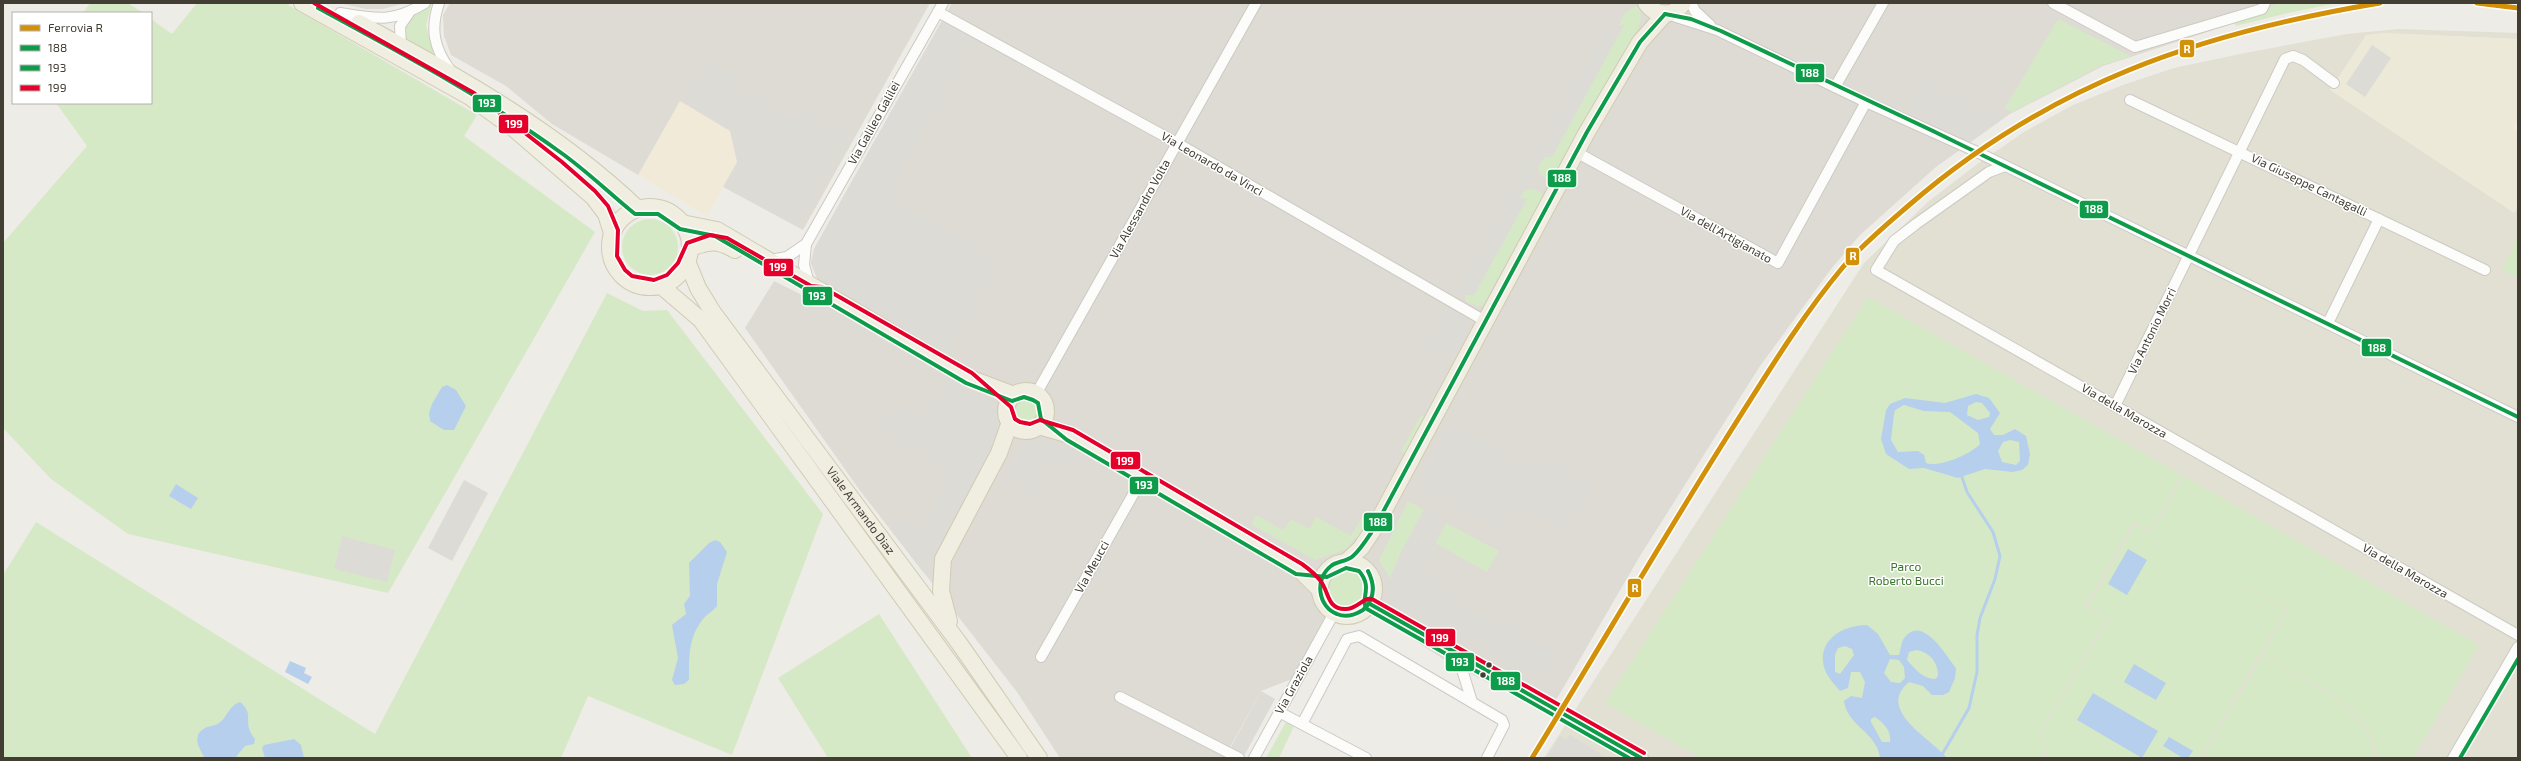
<svg xmlns="http://www.w3.org/2000/svg" width="2521" height="761" font-family="'Exo 2',sans-serif">
<style>
.residential{fill:#e2dfd3}
.commercial{fill:#f1ead8}
.industrial{fill:#dedbd4}
.education{fill:#ece9d8}
.green{fill:#d6e9c6}
.parking{fill:#dddbd6}
.water{fill:#b6cfec;fill-rule:evenodd}
.lines{fill:none;stroke-linecap:round;stroke-linejoin:round}
.stream{stroke:#b6cfec;stroke-width:3}
.minor-casing{stroke:#cccac3;stroke-width:12}
.secondary-casing{stroke:#cdcabd;stroke-width:16}
.primary-casing{stroke:#d0cbb3;stroke-width:18}
.minor{stroke:#fcfcfb;stroke-width:10}
.secondary{stroke:#f6f4ed;stroke-width:14}
.primary{stroke:#f0ede1;stroke-width:16}
.bus-1-casing{stroke:#fff;stroke-width:7}
.bus-2-casing{stroke:#fff;stroke-width:7}
.bus-3-casing{stroke:#fff;stroke-width:7}
.bus-1{stroke:#0e9c4a;stroke-width:4}
.bus-2{stroke:#0e9c4a;stroke-width:4}
.bus-3{stroke:#e4002b;stroke-width:4}
.rail-1-casing{stroke:#fff;stroke-width:8}
.rail-1{stroke:#d3910a;stroke-width:5}
.bus-dot{fill:#423e33;stroke:#fff;stroke-width:1.5}
.labels{text-anchor:middle;stroke-width:3;stroke-linejoin:round;paint-order:stroke}
.street-label{font-size:12px;fill:#423e33;stroke:#fff}
.park-label{font-size:12px;fill:#3a7328;stroke:#fff}
.line-badge{stroke:#fff;stroke-width:1.5}
.badge-label{font-size:11px;text-anchor:middle;font-weight:bold;fill:#fff}
</style>
<rect width="100%" height="100%" fill="#eeece6"/>
<path class="residential" d="M2398,29L2518,33V39L2382,33L2514,213L2518,207V758H1544L1864,263L1929,201L1976,165L2024,132L2073,105L2123,85L2174,68L2245,53L2347,34Z"/>
<path class="commercial" d="M680,101L730,131L737,162L707,216L638,175Z"/>
<g class="industrial">
<path d="M339,3H405L383,9H366Z"/>
<path d="M450,3H930L803,230L723,187L737,162L730,131L680,101L638,175L552,124L506,86L451,55L444,36L443,15Z"/>
<path d="M952,3H2280L2210,31L2103,66L2010,114L1936,167L1860,235L1831,269L1760,366L1640,556L1548,714L1445,660L1372,613L1330,625L1323,621L1292,679L1261,691L1224,758H1060L1017,692L861,492L745,328L774,281L808,298L817,278L811,263L814,249Z"/>
</g>
<path class="education" d="M2382,33L2518,39V120L2513,128L2518,132V207L2514,213L2330,90L2366,35Z"/>
<g class="green">
<path d="M90,3H128L143,13H83Z"/>
<path d="M197,3H285L477,115L464,136L595,232L388,593L128,534L51,479L3,428V243L87,146L56,103H151V19L172,34Z"/>
<path d="M432,3L426,25L435,59L404,42C402,19 415,15 432,3Z"/>
<path d="M2280,3H2337L2284,14L2236,26L2234,21Z"/>
<path d="M1636,6C1646,13 1638,30 1633,39L1553,180H1547L1539,172L1538,167L1545,157H1552L1624,25H1619L1625,13Z"/>
<path d="M2058,19L2131,56L2102,65L2012,112L2005,108Z"/>
<path d="M1531,189L1541,192L1543,197L1483,305L1478,307L1466,301L1465,295H1474L1527,199H1519L1524,190Z"/>
<circle cx="650" cy="247" r="28"/>
<path d="M2518,236V278L2502,270Z"/>
<path d="M607,293L643,311L667,310L823,514L732,755L588,696L561,758H3V575L36,522L375,734Z"/>
<path d="M1868,297L2182,475L2150,531L2134,522L2085,606L2107,619L2039,733L2047,758H1701L1605,703Z"/>
<circle cx="1027" cy="411" r="11"/>
<path d="M1421,415L1425,417L1405,453L1401,451Z"/>
<path d="M2184,476L2479,645L2413,758H2376C2376,707 2300,677 2262,655L2287,610L2166,541L2285,610L2200,758H2049L2040,734L2109,619L2088,606L2135,525L2151,533Z"/>
<path d="M1408,501L1424,510L1401,552L1390,579L1379,560Z"/>
<path d="M1365,513L1372,518L1361,538H1355L1346,549L1315,560L1251,524L1257,515L1283,530L1291,519L1309,529L1316,517L1351,536Z"/>
<path d="M1446,523L1499,551L1487,572L1435,543Z"/>
<circle cx="1347" cy="588" r="20"/>
<path d="M879,614L972,758H828L778,678Z"/>
<path d="M2262,656C2299,678 2375,708 2374,758H2202Z"/>
<path d="M1287,720L1295,724L1279,758H1266Z"/>
</g>
<g class="parking">
<path d="M943,19L976,37L886,196L998,259L946,352L817,278L811,263L814,249Z"/>
<path d="M1608,25H1624L1552,157H1544L1520,198L1527,199L1474,295H1465L1457,290Z"/>
<path d="M2372,45L2391,58L2365,97L2346,84Z"/>
<path d="M707,59L741,78L737,87L798,121L803,111L848,135L796,225L727,187L739,163L731,130L683,101Z"/>
<path d="M1921,81L2000,120L1972,140L1908,108Z"/>
<path d="M1446,306L1463,317L1470,329L1459,353L1448,347L1441,359L1422,348Z"/>
<path d="M946,381L996,409L1002,416L1004,428L923,572L890,529L896,517L922,530L953,470L878,429L891,403L925,420Z"/>
<path d="M1451,423L1535,472L1544,457L1594,485L1565,532L1514,500L1497,526L1425,489L1431,478L1423,474Z"/>
<path d="M1034,438L1045,439L1067,451L1068,456L1080,462L1073,474L1046,459L1036,479L1050,487L1043,500L1006,479L1028,441Z"/>
<path d="M464,480L488,493L452,561L428,548Z"/>
<path d="M1424,510L1446,523L1420,574L1460,595L1457,602L1491,622L1494,618L1554,652L1540,678L1481,643L1461,637L1391,596L1390,579L1401,552Z"/>
<path d="M342,536L395,550L387,582L334,569Z"/>
<path d="M1261,691L1275,699L1243,758H1225Z"/>
<path d="M1570,735L1608,758H1547L1560,736L1566,740Z"/>
</g>
<g class="water">
<path d="M447,385L456,390L466,406L454,430H444L430,421L429,413L432,404L442,387Z"/>
<path d="M1976,394L1989,398L2000,413L1990,429L1994,435H2003L2015,429L2026,436L2030,454L2028,465L2022,470L2013,472L1985,469L1958,478L1924,468L1909,469L1886,454L1881,439L1886,410L1890,404L1905,398L1945,403ZM1976,402L1982,403L1990,413L1989,417L1978,420L1967,415L1968,406ZM1904,405L1924,411L1950,412L1978,433L1980,444C1971,454 1939,468 1926,463L1924,455L1918,451L1898,452L1891,440L1894,414L1895,410ZM2010,440L2019,442L2020,461L2016,465L2002,462L1998,451L2003,442Z"/>
<path d="M176,484L198,498L191,509L169,496Z"/>
<path d="M715,540L720,542L727,552L717,584V606C713,611 707,614 703,619C688,638 689,658 689,680L684,684L675,685L672,680L678,658L672,625L686,614L684,604L690,596L689,563L709,543Z"/>
<path d="M2128,549L2147,560L2127,595L2108,584Z"/>
<path d="M1867,625L1878,634L1890,655H1899C1901,649 1901,641 1905,637C1923,615 1946,656 1956,668L1955,678L1949,692L1943,695H1932L1923,686L1909,682C1875,710 1932,739 1947,758H1880C1877,732 1847,726 1844,701L1851,696L1862,698L1865,682L1860,672H1851L1848,688L1840,691C1835,685 1828,678 1825,670C1815,641 1842,625 1867,625ZM1845,646L1852,649L1854,655L1840,674L1835,672V655L1838,648ZM1916,650C1930,652 1938,662 1938,676L1935,679C1923,679 1915,669 1907,660L1909,652ZM1890,659L1899,660L1904,667L1905,678L1900,683L1891,682L1884,673ZM1875,717C1884,723 1892,732 1890,742H1882L1871,722V719Z"/>
<path d="M290,661L306,668L304,673L312,677L308,684L285,672Z"/>
<path d="M2134,664L2166,683L2156,700L2124,682Z"/>
<path d="M2093,693L2158,731L2142,758L2077,720Z"/>
<path d="M240,702C256,715 241,722 255,739L254,744L245,746L235,758H205C198,747 191,734 207,727C210,726 215,726 219,723C228,717 228,706 240,702Z"/>
<path d="M2169,737L2193,751L2188,758H2183L2163,746Z"/>
<path d="M294,739L301,745L304,758H265L262,748L264,745Z"/>
</g>
<g class="lines">
<path class="stream" d="M1943,753L1969,708L1977,672V635L1980,618L1995,579L2000,556L1993,532L1967,492L1962,477"/>
<g class="minor-casing">
<g id="minor">
<path d="M439,3C430,29 434,48 450,70"/>
<path d="M1691,3L1695,11L1710,25"/>
<path d="M2053,3L2135,47L2262,9L2265,3"/>
<path d="M938,12L1177,143L1485,321"/>
<path d="M340,13C376,19 393,23 425,3"/>
<path d="M1667,14L1717,30L1866,102L1975,151L2518,417"/>
<path d="M401,48L400,26L409,13"/>
<path d="M1835,87L1883,3"/>
<path d="M2130,100L2485,270"/>
<path d="M1576,152L1778,263L1866,102"/>
<path d="M2005,166L1989,172L1916,224L1894,241L1876,270L2518,635"/>
<path d="M806,244L804,265L809,283"/>
<path d="M770,260L787,257L806,244L943,3"/>
<path d="M2328,323L2379,219"/>
<path d="M1036,394L1256,3"/>
<path d="M2115,406L2285,59L2293,56L2303,60L2334,83"/>
<path d="M1457,653L1472,702"/>
<path d="M1041,657L1143,477"/>
<path d="M1120,697L1239,758"/>
<path d="M1279,712L1366,758"/>
<path d="M1302,724L1347,639L1359,636L1502,720L1504,725L1487,758"/>
<path d="M1254,758L1334,613"/>
<path d="M2453,758L2518,647"/>
</g>
</g>
<g class="secondary-casing">
<path id="secondary" d="M1370,604L1641,758"/>
</g>
<g class="primary-casing">
<g id="primary">
<path d="M302,3L470,97L513,128L593,197L606,214L612,233"/>
<path d="M1646,3C1655,16 1674,18 1683,3"/>
<path d="M359,23C456,75 558,132 638,209"/>
<circle cx="650" cy="247" r="40"/>
<path d="M682,223L717,230L969,378L1014,395"/>
<path d="M690,248C709,242 716,239 735,250"/>
<path id="s1" d="M687,261L698,288L712,311L959,643L1039,758"/>
<path d="M660,285L701,320L1019,758"/>
<circle cx="1026" cy="411" r="20"/>
<path d="M1039,426L1070,435L1099,452L1299,569L1319,589"/>
<path d="M1347,561L1361,548L1375,527L1587,132L1640,42L1665,14"/>
<circle cx="1347" cy="589" r="27"/>
<path d="M949,621L941,591L943,559L999,453L1010,422"/>
</g>
</g>
<use href="#minor" class="minor"/>
<use href="#secondary" class="secondary"/>
<use href="#primary" class="primary"/>
<g class="bus-1-casing">
<g id="bus-1">
<path d="M1665,14L1691,19L1721,31L1933,131L2518,417"/>
<path d="M1368,571C1375,585 1375,599 1363,610C1355,615 1346,618 1337,614C1318,607 1314,579 1331,566C1337,561 1346,562 1353,556C1362,548 1368,537 1375,527L1587,132L1640,42L1665,14"/>
<path d="M1370,604L1641,758"/>
</g>
</g>
<g class="bus-2-casing">
<g id="bus-2">
<path d="M318,8C401,53 484,97 560,152C587,171 610,194 635,214H658L680,229L715,236L966,383L1012,401L1024,397L1033,400L1038,403L1041,419L1067,440L1296,574L1327,577L1346,568L1359,571C1374,588 1359,600 1367,609L1629,758"/>
<path d="M2460,758L2518,659"/>
</g>
</g>
<g class="bus-3-casing">
<path id="bus-3" d="M314,3L474,93L562,162L595,191L608,206L618,230L617,256L625,270L632,276L654,280L667,275L678,263L687,243L710,235L727,238L811,286L822,287L972,373L1011,407L1015,419L1020,422L1030,424L1040,420L1073,430L1302,564C1309,569 1317,575 1322,583C1329,594 1328,609 1345,609C1356,610 1363,597 1372,599L1644,753"/>
</g>
<use href="#bus-1" class="bus-1"/>
<use href="#bus-2" class="bus-2"/>
<use href="#bus-3" class="bus-3"/>
<g class="rail-1-casing">
<g id="rail-1">
<path d="M2477,3L2518,8"/>
<path d="M1532,758C1597,652 1659,545 1725,440C1762,382 1798,321 1843,267C1862,245 1886,225 1908,206C2049,84 2199,33 2380,3"/>
</g>
</g>
<use href="#rail-1" class="rail-1"/>
</g>
<g class="bus-dot">
<circle cx="1489" cy="665" r="3.5"/>
<circle cx="1483" cy="675" r="3.5"/>
</g>
<g class="labels">
<g class="street-label">
<text transform="translate(874 123) rotate(-61)" y="4">Via Galileo Galilei</text>
<text transform="translate(1212 164) rotate(30)" y="4">Via Leonardo da Vinci</text>
<text transform="translate(2309 185) rotate(26)" y="4">Via Giuseppe Cantagalli</text>
<text transform="translate(1140 209) rotate(-61)" y="4">Via Alessandro Volta</text>
<text transform="translate(1726 235) rotate(29)" y="4">Via dell'Artigianato</text>
<text transform="translate(2152 331) rotate(-64)" y="4">Via Antonio Morri</text>
<text transform="translate(2124 411) rotate(30)" y="4">Via della Marozza</text>
<text dy="4" stroke="none"><textPath href="#s1" startOffset="305">Viale Armando Diaz</textPath></text>
<text transform="translate(1092 567) rotate(-61)" y="4">Via Meucci</text>
<text transform="translate(2405 571) rotate(30)" y="4">Via della Marozza</text>
<text transform="translate(1294 685) rotate(-61)" y="4">Via Graziola</text>
</g>
<g class="park-label">
<text x="1906" y="571">Parco<tspan x="1906" dy="14">Roberto Bucci</tspan></text>
</g>
</g>
<g class="line-badge">
<rect x="2179" y="39" width="16" height="19" rx="4" fill="#d3910a"/>
<rect x="1795" y="63" width="30" height="20" rx="4" fill="#0e9c4a"/>
<rect x="472" y="94" width="30" height="19" rx="4" fill="#0e9c4a"/>
<rect x="498" y="114" width="31" height="20" rx="4" fill="#e4002b"/>
<rect x="1547" y="169" width="30" height="19" rx="4" fill="#0e9c4a"/>
<rect x="2079" y="200" width="30" height="19" rx="4" fill="#0e9c4a"/>
<rect x="1845" y="247" width="15" height="19" rx="4" fill="#d3910a"/>
<rect x="763" y="258" width="31" height="19" rx="4" fill="#e4002b"/>
<rect x="802" y="286" width="31" height="20" rx="4" fill="#0e9c4a"/>
<rect x="2361" y="338" width="31" height="19" rx="4" fill="#0e9c4a"/>
<rect x="1110" y="451" width="31" height="19" rx="4" fill="#e4002b"/>
<rect x="1129" y="476" width="30" height="19" rx="4" fill="#0e9c4a"/>
<rect x="1363" y="512" width="30" height="20" rx="4" fill="#0e9c4a"/>
<rect x="1627" y="578" width="15" height="20" rx="4" fill="#d3910a"/>
<rect x="1425" y="628" width="31" height="19" rx="4" fill="#e4002b"/>
<rect x="1445" y="652" width="30" height="20" rx="4" fill="#0e9c4a"/>
<rect x="1490" y="671" width="31" height="20" rx="4" fill="#0e9c4a"/>
</g>
<g class="badge-label">
<text x="2187" y="53">R</text>
<text x="1810" y="77">188</text>
<text x="487" y="107">193</text>
<text x="514" y="128">199</text>
<text x="1562" y="182">188</text>
<text x="2094" y="213">188</text>
<text x="1853" y="260">R</text>
<text x="778" y="271">199</text>
<text x="817" y="300">193</text>
<text x="2377" y="352">188</text>
<text x="1125" y="465">199</text>
<text x="1144" y="489">193</text>
<text x="1378" y="526">188</text>
<text x="1635" y="592">R</text>
<text x="1440" y="642">199</text>
<text x="1460" y="666">193</text>
<text x="1506" y="685">188</text>
</g>
<rect width="2521" height="761" fill="none" stroke="#423e33" stroke-width="8"/>
<rect x="12" y="12" width="140" height="92" fill="#ffffff" stroke="#b3b2ad"/>
<rect x="20" y="25" width="20" height="6" fill="#d3910a" stroke="#b3b2ad"/>
<text x="48" y="32" font-size="12" fill="#423e33">Ferrovia R</text>
<rect x="20" y="45" width="20" height="6" fill="#0e9c4a" stroke="#b3b2ad"/>
<text x="48" y="52" font-size="12" fill="#423e33">188</text>
<rect x="20" y="65" width="20" height="6" fill="#0e9c4a" stroke="#b3b2ad"/>
<text x="48" y="72" font-size="12" fill="#423e33">193</text>
<rect x="20" y="85" width="20" height="6" fill="#e4002b" stroke="#b3b2ad"/>
<text x="48" y="92" font-size="12" fill="#423e33">199</text>
</svg>
